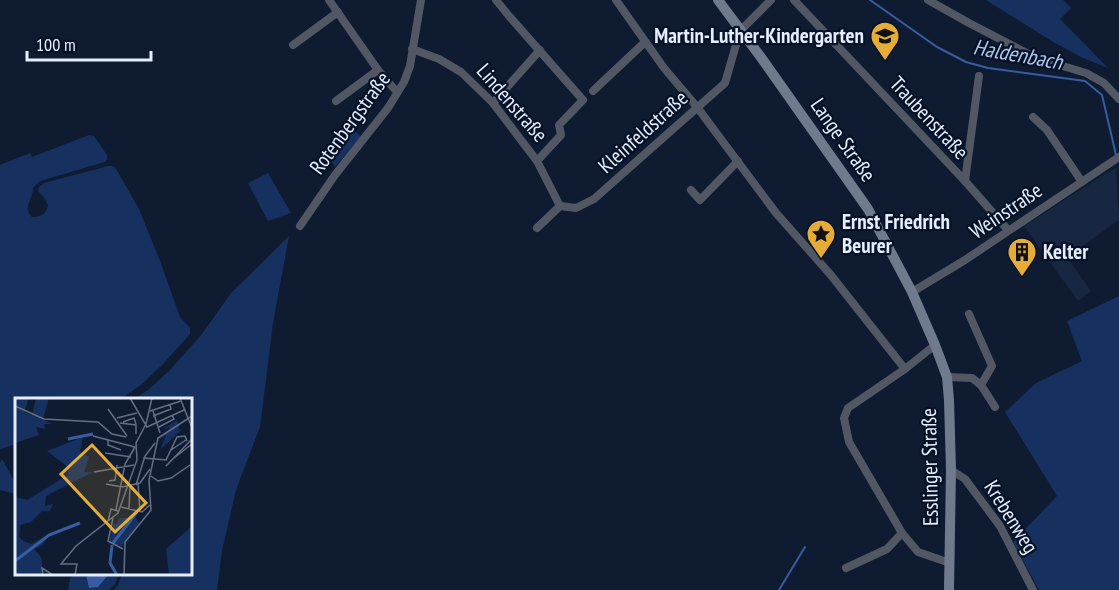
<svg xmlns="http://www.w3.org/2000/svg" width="1119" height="590" font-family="'PT Sans Narrow',sans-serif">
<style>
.built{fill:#172641}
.green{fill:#163060}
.water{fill:#375ca0}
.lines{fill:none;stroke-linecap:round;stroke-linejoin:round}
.stream{stroke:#375ca0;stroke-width:2}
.minor{stroke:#515864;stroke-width:8}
.secondary{stroke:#707a8d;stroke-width:10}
.labels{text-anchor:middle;stroke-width:4.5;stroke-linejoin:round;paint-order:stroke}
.poi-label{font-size:21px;font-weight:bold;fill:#e5eefe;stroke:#071227;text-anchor:start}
.street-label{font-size:21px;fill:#e5eefe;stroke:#071227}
.water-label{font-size:22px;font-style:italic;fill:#b1c7ed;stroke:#071227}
.inset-river{fill:none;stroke:#375ca0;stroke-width:3}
.inset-road{fill:none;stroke:#656f83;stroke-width:1.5}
.view{fill:#e5ad36;fill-opacity:0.15;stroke:#e5ad36;stroke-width:3}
.inset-edge{fill:none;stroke:#e5eefe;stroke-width:3}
</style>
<rect width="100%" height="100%" fill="#0f1b31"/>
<path class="built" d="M1116,168L1119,220L1067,257L1091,291L1078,301L1024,226L1099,178Z"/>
<g class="green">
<path d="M986,0H1063L1071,8L1060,19L1108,68L1083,58L1053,42Z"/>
<path d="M352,129L361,136L335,167L326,152Z"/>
<path d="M89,135L94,136L107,155V159L105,162L40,181L33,188C33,199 22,208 32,217C41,217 45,215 48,206L45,199L38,191L39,187L44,183L108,166H112L115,167L139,209L160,261L180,317L190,328V334L163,364L142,384L121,399L16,400V444L0,449V165L30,153L32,157Z"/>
<path d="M268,173L291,213L268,221L248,183Z"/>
<path d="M289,236L273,323L260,427L240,479L235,494L222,551L217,590H114L118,585L122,574H190V400L134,399L148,390L170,370L202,334L231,293Z"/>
<path d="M1119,296V590H1039L1013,542L1057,496L1005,412L1036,383L1082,361L1067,321Z"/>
<path d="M2,459L16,484V494L0,490V463Z"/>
<path d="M71,574H119L115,584L109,590H68Z"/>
</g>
<path class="water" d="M86,574H109L98,587L89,588Z"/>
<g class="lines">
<g class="stream">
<path d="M870,0L937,47L966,62L988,68L1085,81L1102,95L1116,155"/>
<path d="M779,590L805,547"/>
</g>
<g class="minor">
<path d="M329,0L378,70L397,92"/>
<path d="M496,0L509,16L583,100L559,125L561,135L537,161"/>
<path d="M616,0L664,68L697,107L776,213L830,274L905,369"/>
<path d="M794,0L965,181L1008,230"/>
<path d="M928,0L969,23L1036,58L1086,73L1104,83L1119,99"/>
<path d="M293,45L338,12"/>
<path d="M412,49L439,59L461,72L493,103L537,161L560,206"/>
<path d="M593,91L645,42"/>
<path d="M336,101L378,70"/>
<path d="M493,103L540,50"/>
<path d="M1033,117L1047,130L1082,182"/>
<path d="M965,181L979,76"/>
<path d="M691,190L700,200L738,161"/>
<path d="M300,226L335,175L388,108L404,82L410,66L421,0"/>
<path d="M537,228L560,206L576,208L594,199L725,83L740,31L771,0"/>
<path d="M912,292L965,260L1119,157"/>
<path d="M969,314L992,366L981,385"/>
<path d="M935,345L905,369L848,408L844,418L849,442L902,533L918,552L950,563"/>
<path d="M947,377L972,378L981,385L995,407"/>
<path d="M951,470L965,479L1000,526L1033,590"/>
<path d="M846,568L887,549L902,533"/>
</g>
<path class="secondary" d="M718,0L760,56L868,209L912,292L935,345L947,377L949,400L951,470L949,590"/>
</g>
<defs>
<g id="school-pin" transform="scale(1.5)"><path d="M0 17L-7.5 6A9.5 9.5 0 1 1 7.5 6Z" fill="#e5ad36" stroke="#071227"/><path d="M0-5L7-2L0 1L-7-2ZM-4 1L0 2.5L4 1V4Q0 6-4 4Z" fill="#111"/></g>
<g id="sight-pin" transform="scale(1.5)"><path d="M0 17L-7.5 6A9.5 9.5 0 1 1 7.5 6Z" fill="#e5ad36" stroke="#071227"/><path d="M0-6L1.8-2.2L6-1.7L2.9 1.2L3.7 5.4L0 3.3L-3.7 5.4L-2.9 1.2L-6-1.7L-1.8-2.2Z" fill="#111"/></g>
<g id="building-pin" transform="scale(1.5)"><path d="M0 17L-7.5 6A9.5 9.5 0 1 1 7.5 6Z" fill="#e5ad36" stroke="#071227"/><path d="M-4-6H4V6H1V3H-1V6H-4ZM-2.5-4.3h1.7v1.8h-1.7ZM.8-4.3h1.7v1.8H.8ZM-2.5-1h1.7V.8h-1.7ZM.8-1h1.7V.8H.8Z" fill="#111"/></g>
</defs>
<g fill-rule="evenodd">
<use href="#school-pin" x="885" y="36"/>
<use href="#sight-pin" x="821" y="234"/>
<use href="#building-pin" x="1022" y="252"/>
</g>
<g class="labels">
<g class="poi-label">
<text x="864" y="43" text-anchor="end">Martin-Luther-Kindergarten</text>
<text x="842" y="229">Ernst Friedrich<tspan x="842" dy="24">Beurer</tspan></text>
<text x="1043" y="259">Kelter</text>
</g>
<g class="street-label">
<text transform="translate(512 103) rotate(49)" y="7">Lindenstraße</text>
<text transform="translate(929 118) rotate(47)" y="7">Traubenstraße</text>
<text transform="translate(350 123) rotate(-54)" y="7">Rotenbergstraße</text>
<text transform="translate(643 132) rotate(-42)" y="7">Kleinfeldstraße</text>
<text transform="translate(843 140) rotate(55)" y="7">Lange Straße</text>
<text transform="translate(1006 211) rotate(-34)" y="7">Weinstraße</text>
<text transform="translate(930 467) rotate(-91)" y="7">Esslinger Straße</text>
<text transform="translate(1011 517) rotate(58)" y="7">Krebenweg</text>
</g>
<g class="water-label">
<text transform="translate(1018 54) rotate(10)" y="8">Haldenbach</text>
</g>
</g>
<g transform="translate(15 398)">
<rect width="177" height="177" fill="#0f1b31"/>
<path d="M0,0H14L9,14L17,17L21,0H34L28,21L37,26H29L30,31L21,29L24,37L0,45ZM162,22L165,33L145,52L151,37L143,42L155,30L148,31ZM68,39L65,54L74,59L69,74H78L31,98L30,108L38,106L35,113H27L16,124L5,127L4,139L8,143L16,146L32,138L28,147L19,151L26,159L29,177H0V99L12,102L53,77V69L32,53ZM119,116L124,125L107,148L94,145L98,126H102L104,120H117ZM177,128V177H154L151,151Z" fill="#163060"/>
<path class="inset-river" d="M53,41L78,36M98,145L122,114M97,147L95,165L102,177M0,163L34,137L65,125"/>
<path class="inset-road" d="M115,0L132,29L169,12M165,0L177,30M0,8L29,21L83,24L97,36L111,39M93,11L112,38M135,13L166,3M138,13L145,35M138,18L156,11L155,7M102,20L122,15M108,24L119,20L121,26M105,25L121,27V36M144,29L159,21L157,17M78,38L120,49M93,42V47L106,52M156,52L171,42M90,55L116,59M128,60L152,62M159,60L177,46M151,62L162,39L170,38L172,43M151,68L177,41M79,74L119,67M136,78L143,83L156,80L175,67M94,83L100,82L102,67M91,86L107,89L125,85L135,71M123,86L125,114M121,87L130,58L140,45M106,109L127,114L135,107M114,111L115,88M101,112L110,66L120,49M98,120L93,143L108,151M93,123L96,111L103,113M28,177L27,170L38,177M60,177L62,166H46L61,148L103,115L122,62L121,45L131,26L137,0M109,177L110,144L136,112L134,82L143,40L177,18"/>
<path class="view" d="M77,47L131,105L100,134L46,76Z"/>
<rect width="177" height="177" class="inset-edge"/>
</g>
<path d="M27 51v9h124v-9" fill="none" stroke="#e5eefe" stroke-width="3"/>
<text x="36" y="51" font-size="18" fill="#e5eefe" stroke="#071227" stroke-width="4.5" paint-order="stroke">100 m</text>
</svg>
